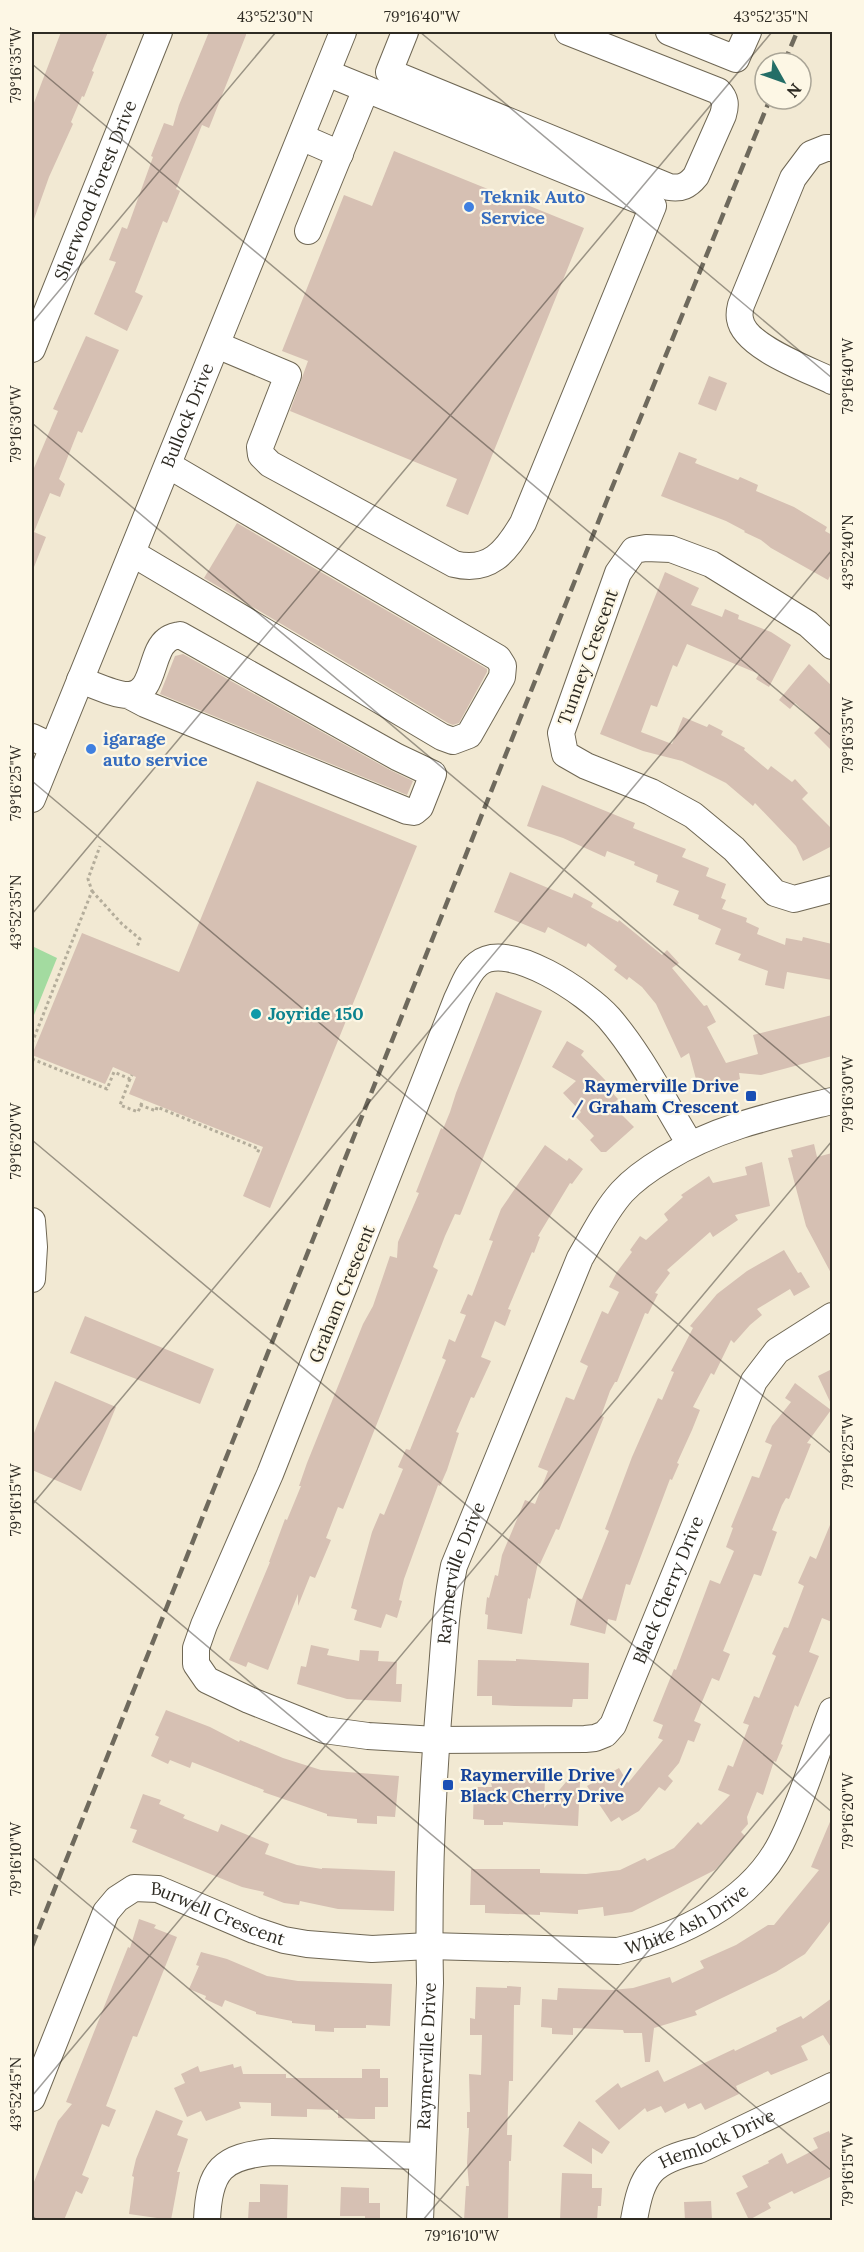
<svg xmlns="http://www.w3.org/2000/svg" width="864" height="2252" font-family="Lora,serif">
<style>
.green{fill:#a3dba0}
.building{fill:#d6c0b3}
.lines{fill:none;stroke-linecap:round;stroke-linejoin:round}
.minor-casing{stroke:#6f6754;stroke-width:28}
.path{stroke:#b4ad9b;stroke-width:3;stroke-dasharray:3 3;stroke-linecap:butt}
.minor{stroke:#fff;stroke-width:26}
.rail{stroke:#6f6a5d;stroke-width:4.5;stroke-dasharray:12 6;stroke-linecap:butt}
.ticks{fill:none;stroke:#2e2b23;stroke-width:1.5;stroke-opacity:0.45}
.shop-dot{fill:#3f7fe0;stroke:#fdf7e5;stroke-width:2}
.culture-dot{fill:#0f9aa8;stroke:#fdf7e5;stroke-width:2}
.transit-dot{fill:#1a4fb4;stroke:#fdf7e5;stroke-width:2}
.labels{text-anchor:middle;stroke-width:4.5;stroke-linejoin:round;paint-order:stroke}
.street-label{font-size:18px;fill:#2e2b23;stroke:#fdf7e5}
.shop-label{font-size:18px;font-weight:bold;fill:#366cbe;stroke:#fdf7e5;text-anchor:start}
.culture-label{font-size:18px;font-weight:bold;fill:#0d838f;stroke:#fdf7e5;text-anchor:start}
.transit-label{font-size:18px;font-weight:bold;fill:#164399;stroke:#fdf7e5;text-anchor:end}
.neatline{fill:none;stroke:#2e2b23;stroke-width:2}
.ticks-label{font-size:15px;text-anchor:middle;fill:#2e2b23}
</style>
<rect width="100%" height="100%" fill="#f2e9d3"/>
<path class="green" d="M32,946L57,958L32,1020Z"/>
<g class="building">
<path d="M61,32H108L92,71L94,72L84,97L82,96L71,122L73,124L49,177L33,222H32V108Z"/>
<path d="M209,32H246V35L209,128L202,125L176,189L180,191L167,223L163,221L135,292L143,296L127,331L94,314L116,262L109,260L122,227L127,229L153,157L151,156L164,123L173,126L179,105Z"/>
<path d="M394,151L584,228L468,515L446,506L457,479L290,411L308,361L282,351L344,195L372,206Z"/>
<path d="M86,336L119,350L82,433L78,431L59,479L65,484L60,497L50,493L34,532L46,537L32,572V467L34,468L58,411L53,409Z"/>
<path d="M709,376L727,383L716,411L698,404Z"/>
<path d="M679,452L697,459L695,463L738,480L740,477L758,485L756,491L794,507L827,527L825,531L832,535V572L828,580L771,548L761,540L744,532L745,531L726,521L661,496Z"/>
<path d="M237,523L487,669V672L459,723L453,725L448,723L204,578Z"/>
<path d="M665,572L699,588L691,605L722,617L725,609L739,615L738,619L771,632L791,645L769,687L756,679L759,674L687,644L677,667L673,665L657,707L651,705L641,732L672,744L683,717L707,727L709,724L723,731L721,735L745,748L744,750L768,770L771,766L792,782L795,779L808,793L802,799L832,829V846L803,861L796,846L755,803L753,806L726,783L682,761L643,751L600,734Z"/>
<path d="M183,654L390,770L413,781L407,795L160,694L175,656Z"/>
<path d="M809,664L832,686V751L814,733L820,727L795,703L790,709L779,700Z"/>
<path d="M257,781L417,846L270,1208L243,1196L263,1147L129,1094L136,1077L113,1067L105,1084L32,1055L82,933L179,972Z"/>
<path d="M542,785L635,823L633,828L686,849L682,857L709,868L706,876L726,884L721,898L726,900L722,909L747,918L746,922L759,928L757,934L785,945L786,938L802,941L803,937L832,944V980L787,972L784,989L765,985L768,971L738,960L741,954L715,944L721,929L698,919L699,915L673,905L679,891L656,882L658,875L634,865L635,862L607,851L605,857L563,838L527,826Z"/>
<path d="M510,872L572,898L574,893L593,903L591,907L618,922L619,920L662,955L667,950L679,963L672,968L704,1006L707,1005L716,1022L707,1027L726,1063L758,1054L753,1035L832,1015V1056L761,1075L739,1073L740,1079L700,1094L689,1053L681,1058L656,1004L642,987L629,977L627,980L614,970L617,966L588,943L586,947L548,927L545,933L494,912Z"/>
<path d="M496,992L542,1011L461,1213L460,1215L455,1214L445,1236L433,1267L438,1270L343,1509L338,1507L326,1538L331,1540L315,1578L310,1576L298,1606V1594L268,1670L248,1662L246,1667L229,1660L270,1562H269L285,1519L287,1520L301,1486H299L307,1463L363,1324L373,1306L390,1256L397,1258L398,1242L419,1193L416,1192L441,1128L443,1129L450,1112L456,1093Z"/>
<path d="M567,1041L584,1051L581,1055L606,1081L604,1084L618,1099L612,1105L634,1127L606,1152H601L590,1140L594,1136L576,1117L581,1112L563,1093L576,1081L552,1067Z"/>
<path d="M814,1144L817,1157L832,1153V1275L806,1226L788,1158L793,1157L791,1150Z"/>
<path d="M545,1145L567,1161L569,1158L583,1169L572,1184L570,1183L538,1236L540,1237L534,1253L532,1252L508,1309L511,1310L505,1326L495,1321L481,1357L491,1361L474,1398L471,1397L456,1432L459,1433L447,1470L440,1486L438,1485L404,1579L399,1600L402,1601L397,1618L386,1614L381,1628L354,1620L357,1610L351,1608L372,1532L380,1513L384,1515L403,1469L398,1467L406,1449L410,1450L446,1360L442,1358L449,1339L455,1342L466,1315L460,1313L468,1294L472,1296L493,1241L489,1240L501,1209Z"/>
<path d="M762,1162L770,1206L735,1215L738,1220L713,1237L710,1232L667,1270L670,1273L655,1293L658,1294L648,1314L645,1313L617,1382H615L610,1391L601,1416L604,1417L559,1530L556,1529L540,1564L538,1563L530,1599L528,1598L522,1634L487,1629L488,1615L485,1614L487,1597L489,1598L495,1575L498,1576L502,1555L525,1500L535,1504L548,1471L538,1467L566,1397L574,1400L588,1366L580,1362L602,1311L608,1314L619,1292L609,1287L617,1272L632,1252L630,1250L640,1236L646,1240L668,1220L664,1214L683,1197L681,1195L709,1176L713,1183L747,1175L745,1167Z"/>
<path d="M784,1250L798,1273L801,1272L810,1287L794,1296L790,1289L757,1309L762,1315L750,1325L734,1343L731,1340L714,1375L711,1373L693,1407L700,1410L692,1430L677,1463L679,1464L672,1480L670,1479L630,1585L626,1584L616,1621L608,1619L605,1634L570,1625L577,1598L582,1599L609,1531L605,1529L632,1457L658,1398L662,1400L674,1372L671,1371L693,1328L690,1326L717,1294L747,1271Z"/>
<path d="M85,1316L214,1369L200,1404L70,1353Z"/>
<path d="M832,1369V1406L818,1376Z"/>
<path d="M55,1381L116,1407L81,1491L32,1470V1438Z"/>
<path d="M795,1383L831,1410L807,1443L811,1444L789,1499L786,1498L782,1505L772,1530L777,1532L761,1576L754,1574L723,1651L730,1654L719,1681L712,1678L694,1721L701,1724L694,1742L688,1740L679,1763L668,1776L673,1781L665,1791L659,1787L639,1811L622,1821L619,1817L611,1822L587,1786L619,1768L628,1783L663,1740L658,1738L663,1725L653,1721L674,1669L676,1670L710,1580L720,1584L734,1551L726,1547L733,1528L731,1527L752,1476L759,1478L772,1445L765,1442L772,1426L791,1402L785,1398Z"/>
<path d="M832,1520V1622L822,1618L809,1652L819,1656L798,1707L795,1705L781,1744L783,1745L776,1762L774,1761L763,1795L757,1792L747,1817L748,1824L741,1832L745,1836L715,1870L632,1912L604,1916L603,1907L578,1910V1914L540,1912V1915L485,1913V1905H470L471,1869H540V1873L586,1874L620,1870L645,1858L647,1861L674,1848L698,1822L701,1825L730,1795L718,1790L728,1765L733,1767L749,1725L743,1723L754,1696L759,1698L776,1656L772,1654L784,1627L788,1628L804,1586L798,1583L810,1556L816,1559Z"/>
<path d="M311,1645L329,1649L327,1655L359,1661L360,1650L379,1651L378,1661L397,1662L396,1684H402L401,1702L347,1699L297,1684L301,1666L306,1667Z"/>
<path d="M516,1659L589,1663L588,1699H573L572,1707L515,1706L492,1705V1696H477L478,1660L516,1661Z"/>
<path d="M166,1710L210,1727L239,1742L240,1740L283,1758L321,1770L399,1776L395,1817L377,1816V1824L357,1823V1819L327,1816V1814L263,1792L264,1790L192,1762L190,1768L170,1760L168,1764L151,1756L159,1737L155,1735Z"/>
<path d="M490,1778L545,1779L544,1808L566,1782H580L578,1826L503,1822V1825H484V1820L473,1819L474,1787H492Z"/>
<path d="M143,1794L161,1800L159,1804L185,1815L183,1818L218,1832L221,1824L269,1844L265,1854L297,1865L322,1869V1868L395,1871L394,1911L338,1909L300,1901L299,1905L284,1903L263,1895L264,1892L242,1887L132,1842L137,1830L130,1828Z"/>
<path d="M832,1817V1919L805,1954L776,1972L695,2011L697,2015L654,2028L650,2062H645L642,2033H624L623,2030L573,2028V2035L552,2034V2028L541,2027L542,1999L557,2000L558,1988L612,1990L633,1988L670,1977L672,1983L704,1968L700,1961L736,1945L768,1925H774L819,1870L811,1867Z"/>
<path d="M139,1919L156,1925L154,1928L177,1937L137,2037L133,2036L106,2106L116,2110L109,2127L102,2124L82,2175L89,2178L82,2194L76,2191L64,2220H32V2187L58,2121L72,2104L66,2102L128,1947L130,1948Z"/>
<path d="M201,1952L227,1959L267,1976L298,1981L392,1984L390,2026L366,2025V2028H334V2032L315,2031V2025L292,2023V2021L256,2014V2012L225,2000L222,2007L205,1999L206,1996L189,1989L199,1966L196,1965Z"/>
<path d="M507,1986L521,1987L520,2005H514L513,2081H509L507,2135H512L511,2161H509L508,2220H464L466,2186H469L467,2163L469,2128H467V2112H470L469,2074L481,2075L482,2035H470V2018L475,2019L476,1987L507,1988Z"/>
<path d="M832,1998V2049L823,2035L801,2046L808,2060L771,2075L768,2071L736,2086L739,2094L705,2110L701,2103L688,2109L685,2103L665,2113L661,2106L647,2112L645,2108L619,2130L595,2101L618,2083L621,2088L658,2070L664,2082L734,2049L735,2051L777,2031L776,2028L801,2016L803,2019Z"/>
<path d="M233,2064L234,2068L241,2066L243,2074H286V2078H362V2069H380V2078H388V2107H375V2119H359L338,2118V2110L307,2109V2117L271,2116V2103L239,2102L241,2108L206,2121L201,2111L187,2117L174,2088L185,2083L181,2074L198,2066L200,2072Z"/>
<path d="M156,2110L183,2121L177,2135L188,2139L177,2172H180L171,2220L129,2214L134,2177L132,2176L136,2159Z"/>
<path d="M579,2121L610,2142L602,2154L592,2148V2164L563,2146Z"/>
<path d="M829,2131L832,2139V2176L794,2194L792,2191L768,2203L771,2208L749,2220L736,2193L748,2187L742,2176L769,2163L768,2161L782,2153L787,2164L818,2148L813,2138Z"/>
<path d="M562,2173L592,2174V2188H602L601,2206H598L597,2220H560Z"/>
<path d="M260,2184L288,2185L287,2219L248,2220L249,2202H260Z"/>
<path d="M341,2187L369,2188V2203H380V2220H365V2216H340Z"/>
<path d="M711,2201L712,2220H685L684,2202Z"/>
</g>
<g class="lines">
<g class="minor-casing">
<g id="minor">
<path d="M405,32L389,72L669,187C681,189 688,186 696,176L723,115C726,105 726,99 718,91L568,32"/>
<path d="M669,32L736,59L748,32"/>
<path d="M301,137L340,154"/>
<path d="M832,148H826L811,154L793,178L741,305C740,309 739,315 740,319C744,347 810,370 832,381"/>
<path d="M308,231L366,89"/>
<path d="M217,345L288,375L260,447L261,455L270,464L454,564C489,573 506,552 523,523L653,206L327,73"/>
<path id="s1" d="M32,349L159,32"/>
<path d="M132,553L442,737L453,741L469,735L502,677L503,666L498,658L168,465"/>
<path d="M832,646L808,624L711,564L671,549L646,548L634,550L618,573L561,733L565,754L586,766L651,792L693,815L734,849L775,893L794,899L832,889"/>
<path d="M80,680C92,684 117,696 129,695C155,694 150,652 167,640C170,637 176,636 180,635L397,757L433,774L420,807L414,812L407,811L145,704L128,695"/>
<path d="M32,737L53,747"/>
<path id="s2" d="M32,799L343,32"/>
<path id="s3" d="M690,1144C664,1102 641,1055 609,1018C588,994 508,939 478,964C467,973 463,987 457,999L270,1474L204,1625L196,1648V1664L207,1680L249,1700L324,1730L368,1736L436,1740L585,1739L595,1738L605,1734L613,1725L754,1381L777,1351L832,1316"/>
<path d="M32,1221L34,1247L32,1279"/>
<path id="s4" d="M32,2098L106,1912L117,1899L134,1888L158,1889L254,1930L284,1940L307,1944L372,1949L429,1946L618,1951C680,1936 750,1903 781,1843C802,1801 815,1755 832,1711"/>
<path d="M207,2220C209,2170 222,2156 272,2152L422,2156"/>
<path id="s5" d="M420,2220L430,1983C428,1887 432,1790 440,1694C444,1651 445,1608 454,1566L580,1258C593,1236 605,1211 622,1192C634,1179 650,1168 665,1159C717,1127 774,1115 832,1101"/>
<path id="s6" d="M634,2220C642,2173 651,2161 699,2150L832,2086"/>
</g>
</g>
<g class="path">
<path d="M92,891L122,924L140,939L137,947"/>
<path d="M32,1043L92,891L88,879L100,846"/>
<path d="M32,1059L107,1089L114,1072L130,1079L132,1075"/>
<path d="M130,1079L120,1105L138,1112L143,1100"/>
<path d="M140,1105L156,1111L157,1107L259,1149L257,1154"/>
</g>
<use href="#minor" class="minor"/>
<g class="rail">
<path d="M784,63L797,32"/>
<path d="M32,1946L607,500L770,99"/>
</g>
</g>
<path class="ticks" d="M420,32L832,378M32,64L832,736M32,323L276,32M32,423L832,1095M32,781L832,1454M32,914L772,32M32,1140L832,1812M32,1499L832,2171M32,1505L832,550M32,1857L464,2220M32,2096L832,1141M32,2216L37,2220M423,2220L832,1732"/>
<g class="shop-dot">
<circle cx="469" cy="207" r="6"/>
<circle cx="91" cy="749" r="6"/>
</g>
<circle class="culture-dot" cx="256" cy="1014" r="6"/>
<g class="transit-dot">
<rect x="745" y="1090" width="12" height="12" rx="3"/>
<rect x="442" y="1779" width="12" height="12" rx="3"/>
</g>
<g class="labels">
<g class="street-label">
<text dy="6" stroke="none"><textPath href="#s1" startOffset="171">Sherwood Forest Drive</textPath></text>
<text dy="6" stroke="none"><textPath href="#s2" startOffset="414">Bullock Drive</textPath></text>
<text transform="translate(588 657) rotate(-70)" y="6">Tunney Crescent</text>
<text transform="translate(342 1294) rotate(-68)" y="6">Graham Crescent</text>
<text dy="6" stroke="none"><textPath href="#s5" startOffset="650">Raymerville Drive</textPath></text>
<text dy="6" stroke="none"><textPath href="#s3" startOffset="1644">Black Cherry Drive</textPath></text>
<text dy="6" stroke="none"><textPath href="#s4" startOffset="326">Burwell Crescent</textPath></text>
<text dy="6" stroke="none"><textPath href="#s4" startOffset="808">White Ash Drive</textPath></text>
<text dy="6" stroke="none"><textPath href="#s5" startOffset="164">Raymerville Drive</textPath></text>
<text dy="6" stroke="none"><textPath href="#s6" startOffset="126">Hemlock Drive</textPath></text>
</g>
<g class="shop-label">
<text x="481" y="203">Teknik Auto<tspan x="481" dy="21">Service</tspan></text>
<text x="103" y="745">igarage<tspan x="103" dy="21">auto service</tspan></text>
</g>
<g class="culture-label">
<text x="268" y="1020">Joyride 150</text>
</g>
<g class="transit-label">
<text x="739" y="1092">Raymerville Drive<tspan x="739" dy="21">/ Graham Crescent</tspan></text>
<text x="460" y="1781" text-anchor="start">Raymerville Drive /<tspan x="460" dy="21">Black Cherry Drive</tspan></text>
</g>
</g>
<rect width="864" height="2252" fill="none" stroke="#fdf7e5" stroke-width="66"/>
<g transform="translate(783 81) rotate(130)"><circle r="28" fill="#fdf7e5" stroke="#aaa597" stroke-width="1.5"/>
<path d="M0-4.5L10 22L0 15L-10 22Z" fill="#246e67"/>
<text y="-9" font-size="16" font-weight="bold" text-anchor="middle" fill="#2e2b23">N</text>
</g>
<rect x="33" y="33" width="798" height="2186" class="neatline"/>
<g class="ticks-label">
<text x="275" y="22">43°52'30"N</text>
<text x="422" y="22">79°16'40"W</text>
<text x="771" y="22">43°52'35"N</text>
<text transform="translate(16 65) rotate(-90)" y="5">79°16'35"W</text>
<text transform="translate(848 376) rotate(-90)" y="5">79°16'40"W</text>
<text transform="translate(16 424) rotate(-90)" y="5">79°16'30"W</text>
<text transform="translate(848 552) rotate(-90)" y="5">43°52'40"N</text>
<text transform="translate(848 735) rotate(-90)" y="5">79°16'35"W</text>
<text transform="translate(16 783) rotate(-90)" y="5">79°16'25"W</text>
<text transform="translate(16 912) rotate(-90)" y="5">43°52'35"N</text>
<text transform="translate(848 1094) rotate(-90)" y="5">79°16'30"W</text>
<text transform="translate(16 1141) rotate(-90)" y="5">79°16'20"W</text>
<text transform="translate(848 1452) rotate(-90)" y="5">79°16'25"W</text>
<text transform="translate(16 1500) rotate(-90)" y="5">79°16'15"W</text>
<text transform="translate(848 1811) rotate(-90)" y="5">79°16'20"W</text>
<text transform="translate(16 1859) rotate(-90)" y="5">79°16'10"W</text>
<text transform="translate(16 2094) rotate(-90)" y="5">43°52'45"N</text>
<text transform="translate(848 2170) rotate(-90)" y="5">79°16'15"W</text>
<text x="462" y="2241">79°16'10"W</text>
</g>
</svg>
